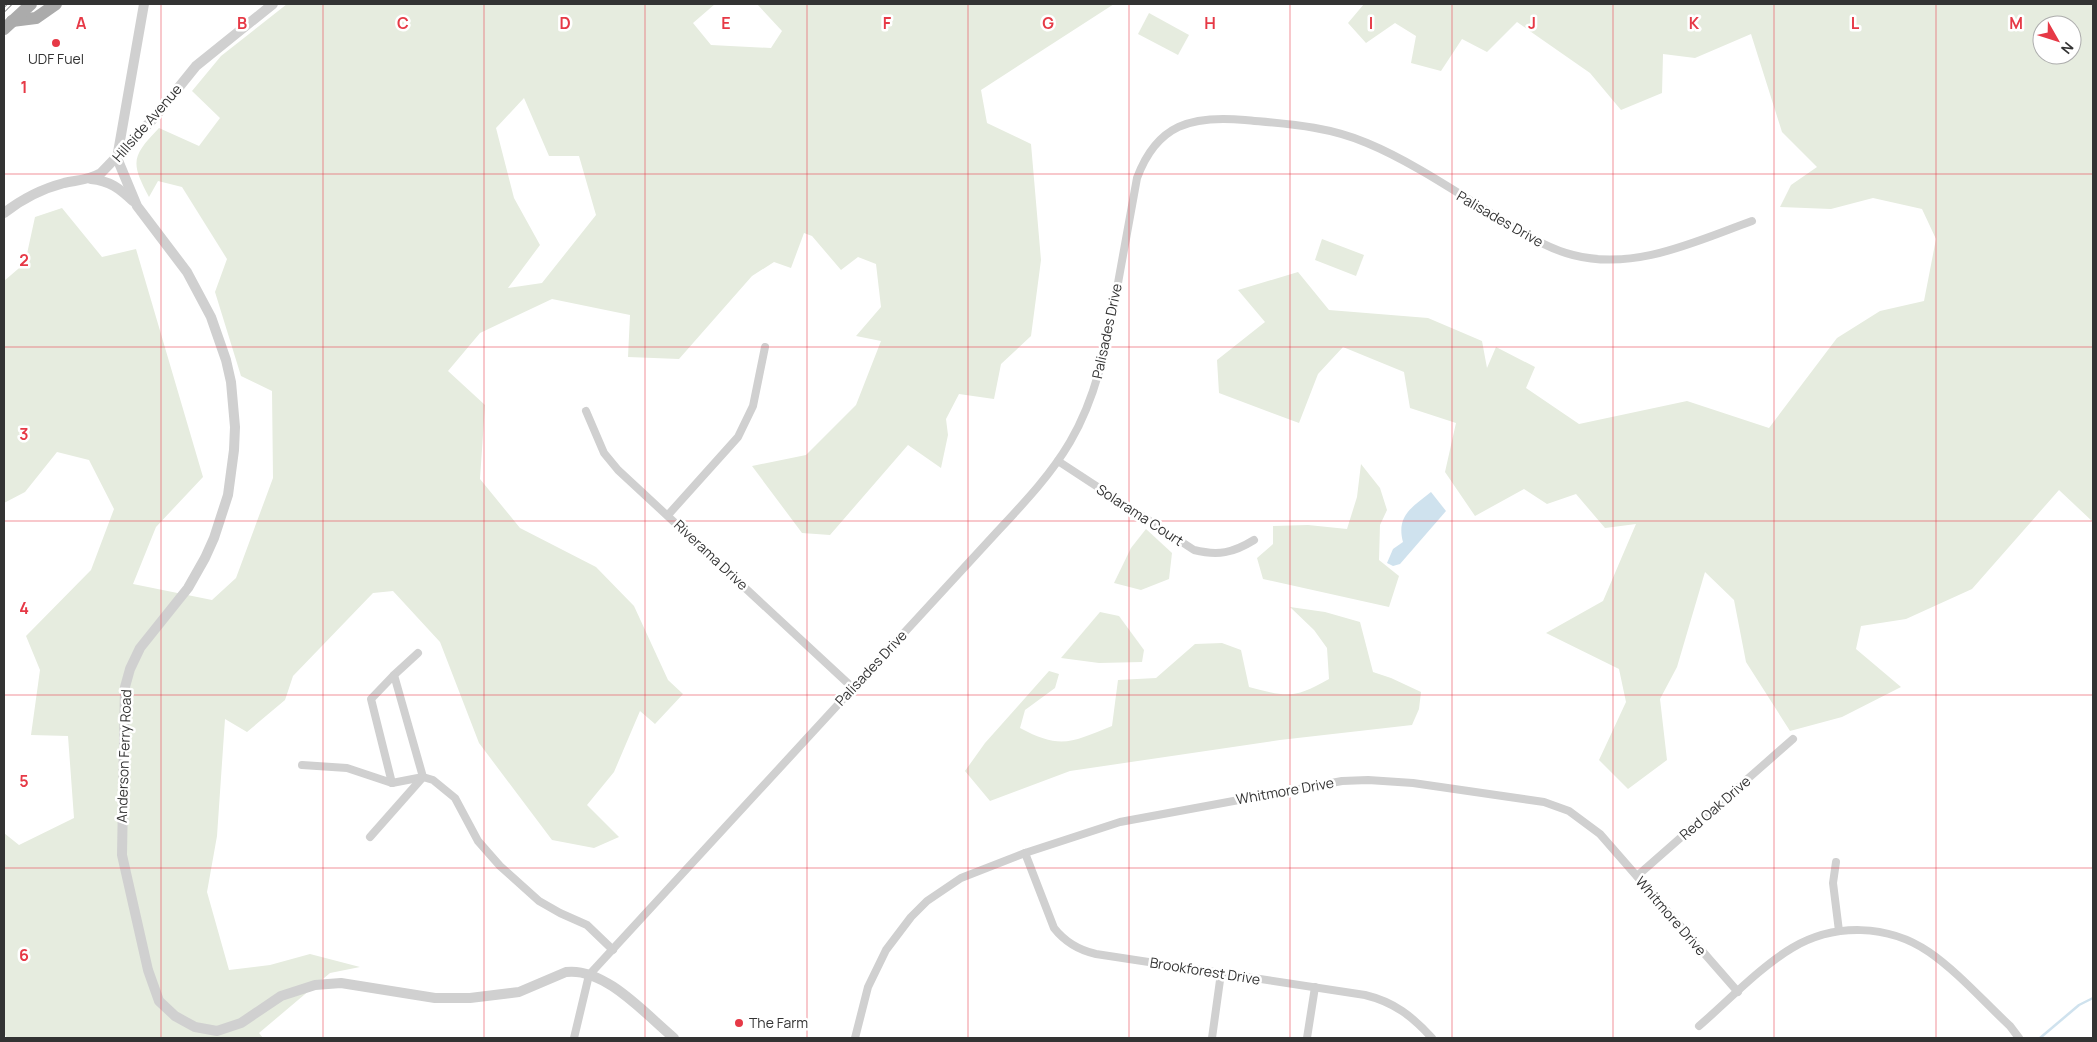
<svg xmlns="http://www.w3.org/2000/svg" width="2097" height="1042" font-family="Manrope,sans-serif">
<style>
.green{fill:#e6ecdf;fill-rule:evenodd}
.water{fill:#cfe2ee}
.lines{fill:none;stroke-linecap:round;stroke-linejoin:round}
.stream{stroke:#cfe2ee;stroke-width:2.5}
.minor{stroke:#d0d0d0;stroke-width:8}
.tertiary{stroke:#d0d0d0;stroke-width:10}
.primary{stroke:#ababab;stroke-width:12}
.rail-casing{stroke:#888;stroke-width:4.5}
.rail{stroke:#fff;stroke-width:2.5;stroke-dasharray:8;stroke-linecap:butt}
.grid{fill:none;stroke:#e63946;stroke-width:1;stroke-opacity:0.55}
.poi-dot{fill:#e63946;stroke:#fff;stroke-width:2}
.labels{text-anchor:middle;stroke-width:5;stroke-linejoin:round;paint-order:stroke}
.poi-label{font-size:14px;fill:#333;stroke:#fff}
.street-label{font-size:14px;fill:#333;stroke:#fff}
.grid-label{font-size:16px;text-anchor:middle;font-weight:bold;fill:#e63946;stroke:#fff;stroke-width:5;stroke-linejoin:round;paint-order:stroke}
</style>
<rect width="100%" height="100%" fill="#fff"/>
<g class="green">
<path d="M287,4H715L693,23L711,45L771,48L782,31L757,4H1114L981,90L987,123L1031,144L1041,260L1031,336L1001,364L994,399L959,394L946,419L948,435L941,468L908,445L830,535L802,533L752,466L806,455L856,405L881,341L856,336L881,307L876,264L858,257L841,270L812,236L804,233L791,268L774,262L752,276L679,359L628,357L630,315L552,299L480,333L448,371L485,405L480,479L520,528L596,567L634,606L668,680L683,694L655,724L640,711L614,772L587,805L619,837L594,848L552,840L479,743L440,642L393,591L373,593L293,676L285,700L247,732L225,719L217,836L207,892L229,970L270,965L310,954L360,967L330,973L259,1033L263,1038H7L4,1033V833L19,845L74,818L68,736L31,735L40,670L26,636L91,570L114,509L89,460L57,452L25,492L4,503V281L25,263L35,217L62,208L102,257L136,249L203,477L156,527L133,584L212,600L236,578L273,478L272,391L241,376L215,292L227,259L182,187L158,181L149,197C130,162 132,156 159,128L199,146L220,118L192,91L221,56ZM524,98L549,156H579L596,215L542,283L508,288L540,245L514,198L496,128Z"/>
<path d="M1364,4H2093V522L2059,490L1972,589L1906,619L1861,626L1856,649L1901,687L1842,717L1790,731L1746,662L1734,600L1705,572L1677,667L1660,699L1667,760L1628,789L1599,760L1626,702L1619,669L1546,633L1603,601L1636,524L1605,528L1576,494L1547,504L1524,489L1475,516L1445,472L1456,423L1410,408L1404,372L1343,347L1318,374L1299,423L1219,393L1217,360L1265,322L1238,290L1298,272L1329,310L1428,318L1482,341L1487,368L1496,347L1535,367L1526,388L1579,424L1687,401L1769,428L1837,338L1880,311L1924,301L1936,239L1922,209L1873,198L1831,209L1780,207L1791,185L1817,167L1782,132L1751,34L1695,58L1663,54L1662,93L1621,110L1590,73L1517,22L1487,52L1462,39L1441,71L1411,63L1416,36L1395,23L1366,43L1348,23ZM2042,25H2072V55H2042Z"/>
<path d="M1149,13L1189,35L1178,55L1138,34Z"/>
<path d="M1322,239L1364,255L1356,276L1315,260Z"/>
<path d="M1361,464L1380,488L1387,510L1380,525L1379,560L1399,576L1389,607L1263,579L1257,558L1273,544V526L1308,525L1347,529L1357,497Z"/>
<path d="M1146,529L1172,553L1169,579L1141,590L1114,583L1131,548Z"/>
<path d="M1290,607L1325,612L1360,622L1373,672L1391,678L1421,692L1419,709L1412,725L1280,740L1070,771L990,801L965,771L985,743L1049,671L1059,674L1055,688L1025,710L1020,728C1061,750 1072,742 1112,726L1118,680L1156,678L1195,644L1222,643L1241,650L1249,687C1287,697 1294,699 1329,679L1327,648L1314,630Z"/>
<path d="M1100,612L1119,616L1144,650L1142,662L1099,663L1061,658Z"/>
</g>
<path class="water" d="M1431,492L1446,511L1400,564L1393,566L1387,563L1393,549L1403,542C1396,516 1412,507 1431,492Z"/>
<g class="lines">
<path class="stream" d="M2040,1038L2079,1005L2093,998"/>
<g class="minor">
<path d="M586,411L604,453L618,470L853,688"/>
<path d="M1058,461L1194,550C1218,556 1233,553 1254,540"/>
<path d="M668,515L738,437L753,406L765,347"/>
<path d="M394,675L418,653"/>
<path d="M302,765L347,768L392,783L423,777L433,780L455,798L478,841L500,866L539,901L560,913L587,925L613,950"/>
<path d="M370,837L423,777L394,675L371,699L392,783"/>
<path d="M1025,853L1054,928C1065,942 1078,950 1096,954L1365,995C1394,1002 1412,1016 1432,1038"/>
<path d="M1836,862L1833,883L1839,931"/>
<path d="M1637,876L1793,739"/>
<path d="M1699,1026C1727,1002 1760,967 1792,948C1834,923 1888,924 1929,952C1958,972 1984,1002 2010,1026L2019,1038"/>
<path d="M574,1038L589,975L996,533C1023,504 1050,476 1070,442C1097,396 1106,346 1116,294C1123,255 1130,217 1137,178C1157,124 1192,115 1245,120C1287,124 1328,126 1367,143C1413,162 1462,196 1505,222C1527,235 1548,249 1573,255C1635,271 1694,242 1752,221"/>
<path d="M855,1038L868,987L886,950L911,917L927,901L961,878L1025,853L1120,822L1342,781L1368,780L1413,783L1544,802L1569,811L1600,834L1738,992"/>
<path d="M1212,1038L1221,973"/>
<path d="M1307,1038L1315,987"/>
</g>
<g class="tertiary">
<path d="M144,4L117,158L137,206L187,272L211,317L226,360L231,382L235,427L234,450L228,495L214,538L205,558L188,588L140,648L130,669L125,687L122,855L148,970L159,1001L175,1016L195,1027L217,1031L241,1023L281,996L315,985L341,983L435,998H470L519,992L566,972C605,967 646,1015 674,1038"/>
<path d="M91,179C110,181 119,188 133,201"/>
<path d="M4,213C22,199 41,189 64,183C78,180 89,180 101,173L154,118L196,66L273,4"/>
</g>
<g class="primary">
<path d="M12,21L36,18L56,4"/>
<path d="M4,29L31,4"/>
</g>
<g class="rail-casing">
<path id="rail" d="M4,10L10,4"/>
</g>
<use href="#rail" class="rail"/>
</g>
<path class="grid" d="M161,4V1038M323,4V1038M484,4V1038M645,4V1038M807,4V1038M968,4V1038M1129,4V1038M1290,4V1038M1452,4V1038M1613,4V1038M1774,4V1038M1936,4V1038M4,174H2093M4,347H2093M4,521H2093M4,695H2093M4,868H2093"/>
<g class="poi-dot">
<circle cx="56" cy="43" r="5"/>
<circle cx="739" cy="1023" r="5"/>
</g>
<g class="labels">
<g class="poi-label">
<text x="56" y="64">UDF Fuel</text>
<text x="749" y="1028" text-anchor="start">The Farm</text>
</g>
<g class="street-label">
<text transform="translate(147 123) rotate(-49)" y="5">Hillside Avenue</text>
<text transform="translate(1500 219) rotate(30)" y="5">Palisades Drive</text>
<text transform="translate(1107 331) rotate(-78)" y="5">Palisades Drive</text>
<text transform="translate(1140 515) rotate(33)" y="5">Solarama Court</text>
<text transform="translate(711 555) rotate(43)" y="5">Riverama Drive</text>
<text transform="translate(871 668) rotate(-47)" y="5">Palisades Drive</text>
<text transform="translate(124 756) rotate(-88)" y="5">Anderson Ferry Road</text>
<text transform="translate(1285 791) rotate(-10)" y="5">Whitmore Drive</text>
<text transform="translate(1715 808) rotate(-41)" y="5">Red Oak Drive</text>
<text transform="translate(1671 916) rotate(49)" y="5">Whitmore Drive</text>
<text transform="translate(1205 971) rotate(9)" y="5">Brookforest Drive</text>
</g>
</g>
<g class="grid-label">
<text x="81" y="29">A</text>
<text x="242" y="29">B</text>
<text x="403" y="29">C</text>
<text x="565" y="29">D</text>
<text x="726" y="29">E</text>
<text x="887" y="29">F</text>
<text x="1048" y="29">G</text>
<text x="1210" y="29">H</text>
<text x="1371" y="29">I</text>
<text x="1532" y="29">J</text>
<text x="1694" y="29">K</text>
<text x="1855" y="29">L</text>
<text x="2016" y="29">M</text>
<text x="24" y="93">1</text>
<text x="24" y="266">2</text>
<text x="24" y="440">3</text>
<text x="24" y="614">4</text>
<text x="24" y="787">5</text>
<text x="24" y="961">6</text>
</g>
<rect width="2097" height="1042" fill="none" stroke="#333333" stroke-width="10"/>
<g transform="translate(2057 40) rotate(129)"><circle r="24" fill="#ffffff" stroke="#adadad"/>
<path d="M0-4L9 19L0 12L-9 19Z" fill="#e63946"/>
<text y="-8" font-size="14" font-weight="bold" text-anchor="middle" fill="#333333">N</text>
</g>
</svg>
